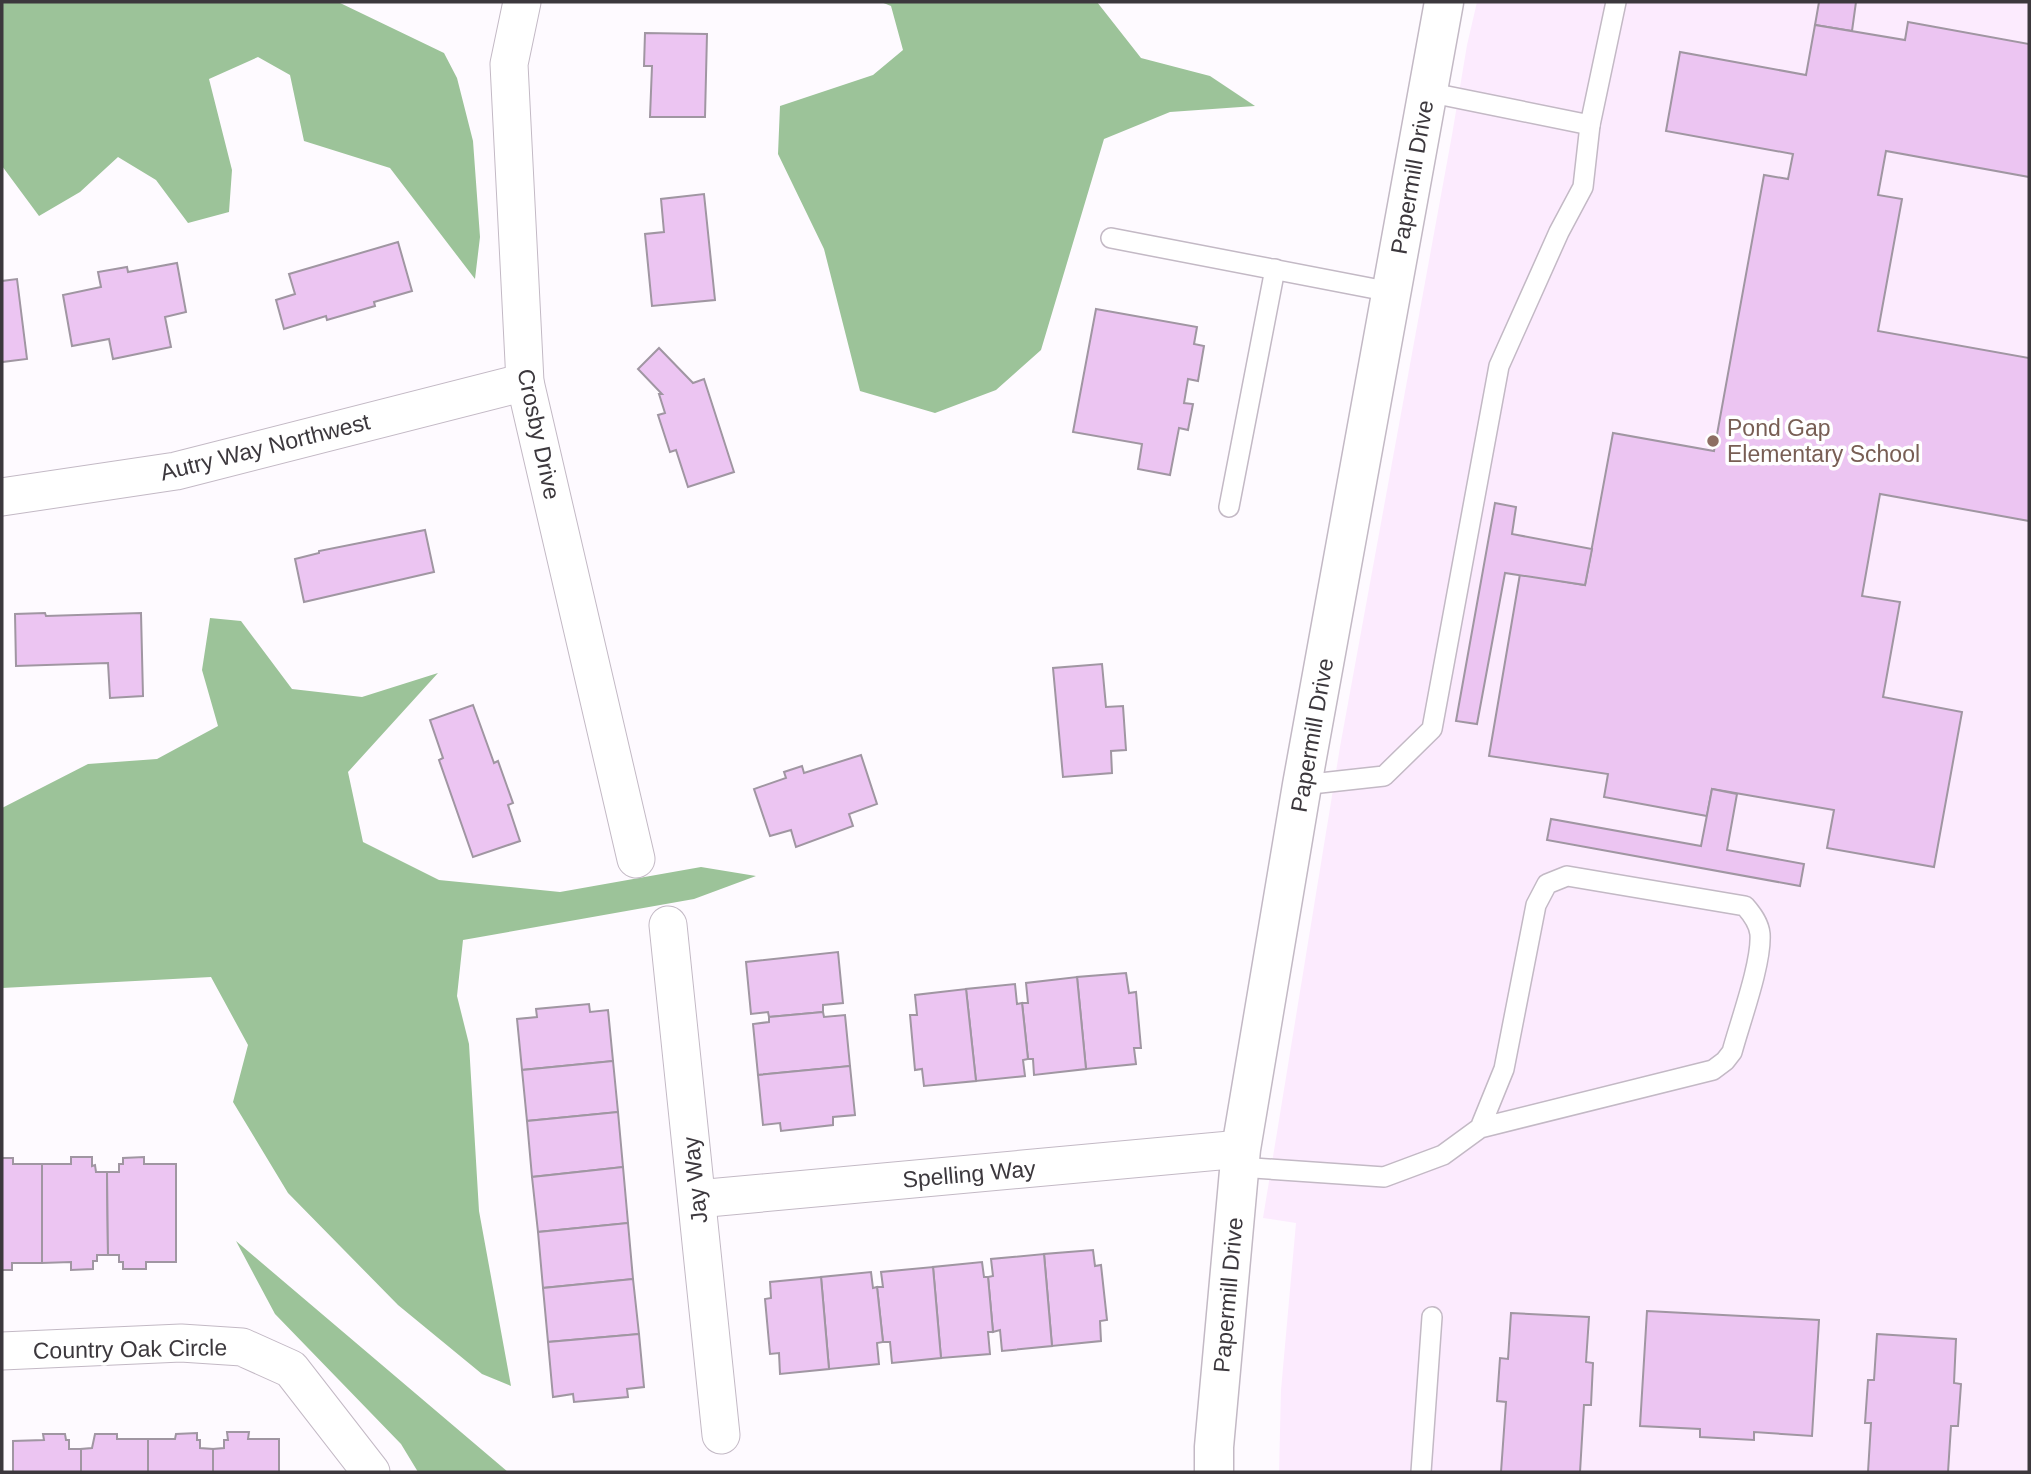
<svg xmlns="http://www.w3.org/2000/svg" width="2031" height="1474" font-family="Arial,sans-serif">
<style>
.built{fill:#fcebfe}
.forest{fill:#9cc399}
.building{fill:#ecc5f2;stroke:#a096a2;stroke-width:2}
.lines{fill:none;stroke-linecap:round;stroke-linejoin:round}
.lane-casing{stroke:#c3b9c5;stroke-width:22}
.street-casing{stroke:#c3b9c5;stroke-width:39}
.secondary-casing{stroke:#c3b9c5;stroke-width:41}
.lane{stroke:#fff;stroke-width:19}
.street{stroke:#fff;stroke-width:37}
.secondary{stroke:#fff;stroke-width:38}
.education-dot{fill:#8d6e63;stroke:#fff;stroke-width:2.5}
.labels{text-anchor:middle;stroke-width:7;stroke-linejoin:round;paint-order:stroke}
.street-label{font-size:23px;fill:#3c383d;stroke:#fff}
.education-label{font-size:23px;fill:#785e54;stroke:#fff;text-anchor:start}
</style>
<rect width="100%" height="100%" fill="#fefaff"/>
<path class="built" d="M1477,2H2029V1472H1279L1281,1390L1296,1223L1263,1218L1340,747L1452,135L1467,45Z"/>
<g class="forest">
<path d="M2,2H338L444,53L457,78L473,141L480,237L475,279L390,168L304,141L290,75L258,57L209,79L232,170L229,212L188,223L156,180L118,157L80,192L39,216L2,166Z"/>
<path d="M881,2H1097L1141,58L1210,76L1255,106L1170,112L1104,139L1041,350L996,390L935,413L860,391L824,249L778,154L780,106L873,75L903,50L891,6Z"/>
<path d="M210,618L241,621L292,689L362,697L438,673L348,772L363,842L439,880L560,892L701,867L756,876L694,899L463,940L457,996L469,1044L479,1211L511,1386L482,1374L398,1305L288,1193L233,1102L248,1045L211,977L2,988V808L88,764L157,759L218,726L202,670Z"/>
<path d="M236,1241L508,1472H418L401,1444L275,1314Z"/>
</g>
<g class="building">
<path d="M1819,2H1856L1852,31L1815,25Z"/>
<path d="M1908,22L2029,44V177L1886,151L1878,195L1902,199L1878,331L2029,358V521L1880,494L1862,596L1900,602L1883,697L1962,712L1934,867L1827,848L1834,810L1712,789L1707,816L1604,797L1608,774L1489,756L1520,574L1585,585L1613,433L1714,451L1764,175L1788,179L1793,154L1666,131L1680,52L1806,75L1815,25L1905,40Z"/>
<path d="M645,33L707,34L705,117H650L652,66H644Z"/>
<path d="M704,194L715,300L652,306L645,234L664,232L661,199Z"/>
<path d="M398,242L412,291L374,302L375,306L327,320L326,316L284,329L276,300L295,294L289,274Z"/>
<path d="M177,263L186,312L165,317L171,347L113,359L109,339L72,346L63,295L101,287L98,272L127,267L128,272Z"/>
<path d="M17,279L27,359L2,362V281Z"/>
<path d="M1096,309L1197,327L1194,344L1204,346L1198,381L1188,379L1184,403L1193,404L1188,430L1179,428L1170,475L1138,469L1142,444L1073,432Z"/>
<path d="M659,348L693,383L704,379L734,472L688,487L676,450L670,452L658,415L665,413L659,394H662L638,369Z"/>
<path d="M1495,503L1516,507L1512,534L1592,549L1585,585L1505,573L1477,724L1456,721Z"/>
<path d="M425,530L434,572L304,602L295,559L319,553V551Z"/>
<path d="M45,613L46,616L141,613L143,696L110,698L108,663L16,666L15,614Z"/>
<path d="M1102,664L1106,707L1123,706L1126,750L1111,751L1112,773L1063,777L1053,668Z"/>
<path d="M473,705L494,763L498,761L513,803L508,805L520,841L473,857L439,760L443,758L430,720Z"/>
<path d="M861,755L877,804L849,814L853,826L796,847L791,830L770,836L754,789L786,778L784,772L802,766L804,773Z"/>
<path d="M1712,789L1737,794L1727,850L1804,864L1800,886L1547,840L1551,819L1701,846Z"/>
<path d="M838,952L843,1003L823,1005V1012L769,1017L768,1012L751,1014L746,962Z"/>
<path d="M1126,973L1129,993L1136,992L1141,1048H1134L1136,1064L1086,1069L1077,977Z"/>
<path d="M1077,977L1086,1069L1034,1075L1033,1059H1028L1022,1003H1028L1026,983Z"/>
<path d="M1015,984L1017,1004L1022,1003L1028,1059L1023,1060L1025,1076L976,1081L966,989Z"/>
<path d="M966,989L976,1081L924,1086L922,1069L915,1070L910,1015H917L915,995Z"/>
<path d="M589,1004L590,1012L608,1010L613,1061L522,1070L517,1019L537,1017L536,1009Z"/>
<path d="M823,1012L824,1017L845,1015L850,1066L758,1075L753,1024L769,1022V1017Z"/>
<path d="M613,1061L618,1112L527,1121L522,1070Z"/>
<path d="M850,1066L855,1115L833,1117V1125L781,1131L780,1123L763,1125L758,1075Z"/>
<path d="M618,1112L623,1167L532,1177L527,1121Z"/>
<path d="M71,1157H92V1166L95,1165L96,1172H107L108,1255H97V1261H93V1269L71,1270V1262L42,1263V1164H71Z"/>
<path d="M144,1157V1164H176V1262H146V1269H123V1262H119V1255H108L107,1172H119V1164H123V1158Z"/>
<path d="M2,1158H13V1164H42V1263H12V1270H2Z"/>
<path d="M623,1167L628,1223L538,1232L532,1177Z"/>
<path d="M628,1223L633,1279L543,1288L538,1232Z"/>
<path d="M1093,1250L1095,1266L1101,1265L1107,1320L1100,1321L1101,1341L1052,1346L1044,1254Z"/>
<path d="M1044,1254L1052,1346L1002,1351L1000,1330L993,1332L988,1277L993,1276L991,1259Z"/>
<path d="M982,1262L984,1277H988L993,1332H988L990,1354L941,1358L933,1267Z"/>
<path d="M933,1267L941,1358L892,1363L890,1342H883L877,1287H883L881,1272Z"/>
<path d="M871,1272L873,1288L877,1287L883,1342L877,1343L879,1364L829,1369L821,1277Z"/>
<path d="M821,1277L829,1369L780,1374L779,1353L770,1354L765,1299L771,1298L770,1282Z"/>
<path d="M633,1279L639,1334L548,1342L543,1288Z"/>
<path d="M1647,1311L1819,1320L1812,1436L1754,1432V1440L1700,1437V1429L1640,1426Z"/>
<path d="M1511,1313L1589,1317L1586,1362L1593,1363L1591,1405H1584L1580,1472H1501L1506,1402L1497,1401L1500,1358L1508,1359Z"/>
<path d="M639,1334L644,1387L627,1389L628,1397L574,1402L573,1394L553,1397L548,1342Z"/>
<path d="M1877,1334L1956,1339L1954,1383L1961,1384L1958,1426H1951L1948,1472H1868L1871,1423H1865L1868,1380H1874Z"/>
<path d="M227,1432H249L248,1439H279V1472H213V1449L224,1448V1440H228Z"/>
<path d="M197,1433V1440H200V1448L213,1449V1472H148V1439H175L176,1434Z"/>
<path d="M43,1434H65L66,1440H69V1449H81V1472H13V1441L44,1440Z"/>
<path d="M95,1434H117V1439H148V1472H81V1449L92,1448Z"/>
</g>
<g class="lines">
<g class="lane-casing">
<g id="lane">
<path d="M1427,92L1590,125L1616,2"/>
<path d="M1111,238L1391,292"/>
<path d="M1229,507L1275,269"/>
<path d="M1302,785L1384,776L1432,729L1499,366L1559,232L1583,187L1590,125"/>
<path d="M1239,1167L1384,1177L1443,1155L1480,1128L1504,1069L1536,905L1547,884L1567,876L1745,906C1752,914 1759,923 1760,934C1762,963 1740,1022 1732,1052L1725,1061L1713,1070L1480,1128"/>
<path d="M1421,1472L1432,1317"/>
</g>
</g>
<g class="street-casing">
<g id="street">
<path d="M522,2L509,64L525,382L636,859"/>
<path d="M2,497L176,471L525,382"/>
<path d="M668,925L721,1435"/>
<path d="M697,1199L1241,1149"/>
<path d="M2,1351L181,1343L242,1347L291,1369L371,1472"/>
</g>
</g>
<g class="secondary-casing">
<path id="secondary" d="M1214,1472V1447L1241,1149L1302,785L1444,2"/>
</g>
<use href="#lane" class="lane"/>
<use href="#street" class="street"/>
<use href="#secondary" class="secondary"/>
</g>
<circle class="education-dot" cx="1713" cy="441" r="7"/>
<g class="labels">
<g class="street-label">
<text transform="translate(1412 177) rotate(-80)" y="8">Papermill Drive</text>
<text transform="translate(539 434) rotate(78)" y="8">Crosby Drive</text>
<text transform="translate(265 447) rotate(-14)" y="8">Autry Way Northwest</text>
<text transform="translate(1312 735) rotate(-80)" y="8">Papermill Drive</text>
<text transform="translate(969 1174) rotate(-5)" y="8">Spelling Way</text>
<text transform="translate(695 1180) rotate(-96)" y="8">Jay Way</text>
<text transform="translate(1228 1295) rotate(-85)" y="8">Papermill Drive</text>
<text transform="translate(130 1349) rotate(-1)" y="8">Country Oak Circle</text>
</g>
<g class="education-label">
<text x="1727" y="436">Pond Gap<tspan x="1727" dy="26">Elementary School</tspan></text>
</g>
</g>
<rect width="2031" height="1474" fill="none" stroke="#3c383d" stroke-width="7"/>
</svg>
